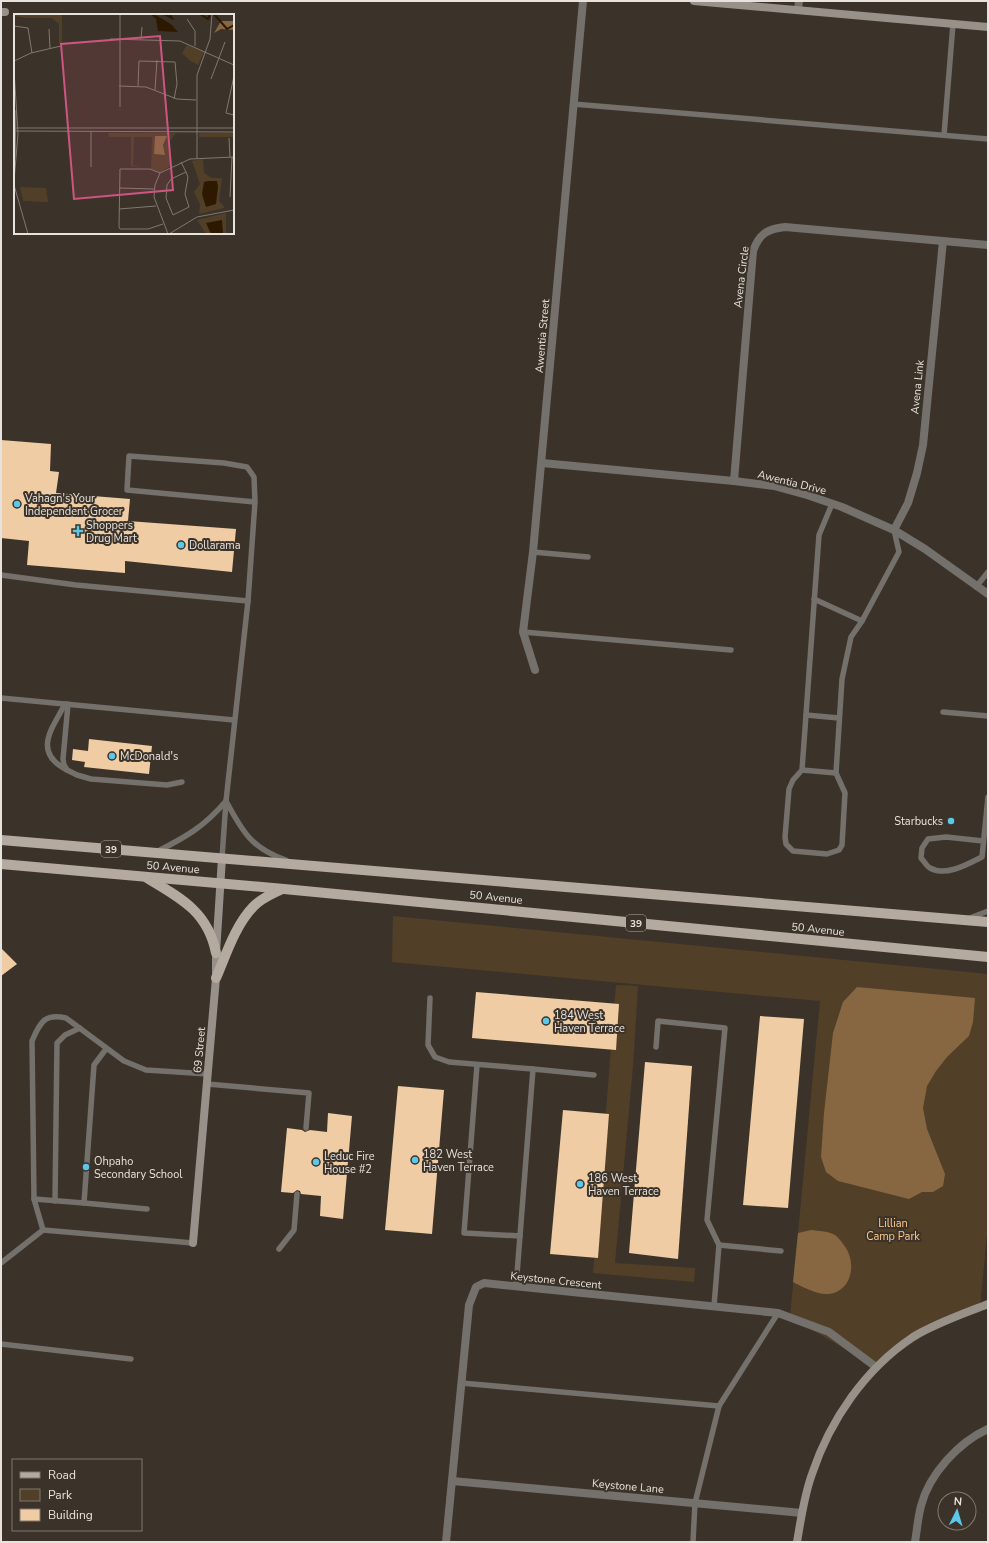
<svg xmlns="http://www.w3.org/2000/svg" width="989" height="1543" font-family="'Nunito Sans',sans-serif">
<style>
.green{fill:#523f27}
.forest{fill:#866742}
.building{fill:#efcca4}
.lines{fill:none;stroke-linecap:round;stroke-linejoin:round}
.lane{stroke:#74706b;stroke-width:5.5}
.street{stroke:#74706b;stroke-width:8}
.secondary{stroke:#989189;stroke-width:8}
.primary{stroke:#b4aaa0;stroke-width:10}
.poi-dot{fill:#5cc7e8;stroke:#3b3329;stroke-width:1.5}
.labels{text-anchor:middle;stroke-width:4;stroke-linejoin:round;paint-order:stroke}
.shield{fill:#3b3329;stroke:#b4aea6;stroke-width:1}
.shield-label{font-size:10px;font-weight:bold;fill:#e8e2dc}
.street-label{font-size:11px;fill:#e8e2dc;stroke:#3b3329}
.poi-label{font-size:11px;fill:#e8e2dc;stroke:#3b3329;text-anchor:start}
.park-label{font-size:11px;fill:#fcc98d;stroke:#3b3329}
.inset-river{fill:none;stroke:#2d1900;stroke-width:2}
.inset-road{fill:none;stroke:#807971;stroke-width:1}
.view{fill:#cd5582;fill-opacity:0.15;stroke:#cd5582;stroke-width:2}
.inset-edge{fill:none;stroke:#e8e2dc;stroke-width:2}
</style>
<rect width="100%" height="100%" fill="#3b3329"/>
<g class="green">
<path d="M393,916L988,974V1224L980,1307L949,1319L876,1367L790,1317L820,1001L392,962Z"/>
<path d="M616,985L638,986L633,1066L615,1263L695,1268L694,1282L593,1273Z"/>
</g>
<g class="forest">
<path d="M857,987L975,998L973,1022L969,1036L947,1057L936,1071L927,1086L923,1108L927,1129L945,1174L943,1186L933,1192H922L909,1199L838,1181L826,1172L821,1157L824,1113L833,1033L843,1002Z"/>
<path d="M811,1230C820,1231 828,1231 835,1235C838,1237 841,1241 843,1244C856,1259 854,1286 834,1293C820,1297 805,1288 793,1282L798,1233Z"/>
</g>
<g class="building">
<path d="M1,440L51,444L50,471L59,472L56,493L130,499L128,521L236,529L232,572L125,561V573L27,565L29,541L1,538Z"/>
<path d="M89,739L152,746L149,774L84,767L85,762L72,760L73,749L88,751Z"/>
<path d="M1,948L17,964L1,976Z"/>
<path d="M476,992L619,1004L616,1050L472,1038Z"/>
<path d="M760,1016L804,1019L788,1208L743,1205Z"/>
<path d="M645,1062L692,1066L678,1259L629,1253Z"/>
<path d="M398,1086L444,1090L432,1234L385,1230Z"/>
<path d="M563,1110L609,1114L598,1258L550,1254Z"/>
<path d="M328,1113L352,1116L343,1219L320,1216L321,1196L301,1194L300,1191L297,1190L293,1193L281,1192L287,1128L302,1130L305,1132L310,1130L327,1132Z"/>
</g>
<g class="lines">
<g class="lane">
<path d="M573,104L988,139"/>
<path d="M944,135L953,24"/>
<path d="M832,504L819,535L802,770L793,780L789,789L785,837L786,844L793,851L827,854L839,850L842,845L845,793L836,773L842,679L851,637L862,621L899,552L894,530"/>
<path d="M533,552L588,557"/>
<path d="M1,575L76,585L248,601"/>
<path d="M976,587L988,572"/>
<path d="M814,599L862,621"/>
<path d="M523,632L731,650"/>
<path d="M1,698L234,720"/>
<path d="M65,704C52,729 32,752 67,770"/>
<path d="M68,704L63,759L64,765L67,770L77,775L91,779L167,785L182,782"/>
<path d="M943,712L988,716"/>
<path d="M806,715L839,718"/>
<path d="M802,770L836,773"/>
<path d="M226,801C242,831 252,849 286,860"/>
<path d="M983,841L946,837L928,839L922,848L921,858C924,861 927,867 930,868C946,877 968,864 982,857L988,797"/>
<path d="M158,851C186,837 205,826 226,801"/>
<path d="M222,858L226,801L248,601L255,502L254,477L247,467L224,463L129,456L127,490L255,502"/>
<path d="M970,918L988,911"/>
<path d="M430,998L428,1045L435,1057L449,1062L533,1069"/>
<path d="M656,1047L658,1021L725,1028L707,1220L719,1245L714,1306"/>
<path d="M477,1065L464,1233L520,1236"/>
<path d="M207,1084L309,1093L306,1128"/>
<path d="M34,1199L84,1203L94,1065L106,1049"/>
<path d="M55,1201L57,1043L65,1035L80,1028"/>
<path d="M84,1203L147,1209"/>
<path d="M43,1230L34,1199L32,1041C40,1022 45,1013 66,1018L124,1061L146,1070L208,1074"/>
<path d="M719,1245L781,1251"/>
<path d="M279,1249L294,1230L297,1194"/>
<path d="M1,1263L43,1230L193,1243"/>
<path d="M516,1287L533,1069L594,1075"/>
<path d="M1,1344L131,1359"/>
<path d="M461,1383L719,1406"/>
<path d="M693,1542L695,1503L719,1406L778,1313"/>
</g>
<g class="street">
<path d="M798,10L799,1"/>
<path d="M542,463L734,481L774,486L807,495L842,507L894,530L925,549L988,594"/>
<path d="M734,481L753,251C759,234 767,229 785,227L988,245"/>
<path d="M894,530L908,503L917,473L923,445L943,241"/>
<path d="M535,670L523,632L533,552L583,1"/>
<path d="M452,1481L802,1513"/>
<path d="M446,1542L469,1305L476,1287L484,1283L778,1313L829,1332L876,1367"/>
<path d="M915,1542C917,1530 918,1517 921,1506C929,1474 959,1442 988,1429"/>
</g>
<g class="secondary">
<path d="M694,1L988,27"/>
<path d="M1,12H5"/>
<path d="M193,1243L216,978V953L222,858"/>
<path d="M797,1542C801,1519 804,1496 812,1474C830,1420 865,1369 913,1337C936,1323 963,1314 988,1304"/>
</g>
<g class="primary">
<path d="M1,840L988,922"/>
<path d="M1,864L284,889L988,957"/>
<path d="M147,878C181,898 208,912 216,953"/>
<path d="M216,978C226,955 235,926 253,907C261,898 272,894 282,889"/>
</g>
</g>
<g class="poi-dot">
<circle cx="17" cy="504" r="4"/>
<path d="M76 525h4v4h4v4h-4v4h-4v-4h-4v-4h4z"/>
<circle cx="181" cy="545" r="4"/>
<circle cx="112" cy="756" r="4"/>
<circle cx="951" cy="821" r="4"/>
<circle cx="546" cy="1021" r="4"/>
<circle cx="415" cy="1160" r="4"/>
<circle cx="316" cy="1162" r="4"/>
<circle cx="86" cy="1167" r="4"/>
<circle cx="580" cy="1184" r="4"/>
</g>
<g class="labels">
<g class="shield">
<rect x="101" y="841" width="20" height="16" rx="3"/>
<rect x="626" y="915" width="20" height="16" rx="3"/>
</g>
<g class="shield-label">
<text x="111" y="853">39</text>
<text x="636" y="927">39</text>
</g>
<g class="street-label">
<text transform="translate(741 277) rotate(-83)" y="4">Avena Circle</text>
<text transform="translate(542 336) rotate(-85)" y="4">Awentia Street</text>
<text transform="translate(917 387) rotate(-84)" y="4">Avena Link</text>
<text transform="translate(792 482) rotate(14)" y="4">Awentia Drive</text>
<text transform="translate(173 867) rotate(5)" y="4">50 Avenue</text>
<text transform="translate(496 897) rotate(6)" y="4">50 Avenue</text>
<text transform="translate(818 929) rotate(6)" y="4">50 Avenue</text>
<text transform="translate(199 1050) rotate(-85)" y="4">69 Street</text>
<text transform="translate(556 1280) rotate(6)" y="4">Keystone Crescent</text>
<text transform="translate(628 1486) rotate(5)" y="4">Keystone Lane</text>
</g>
<g class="poi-label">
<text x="25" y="502">Vahagn's Your<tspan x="25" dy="13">Independent Grocer</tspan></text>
<text x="86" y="529">Shoppers<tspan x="86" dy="13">Drug Mart</tspan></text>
<text x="189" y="549">Dollarama</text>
<text x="120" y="760">McDonald's</text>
<text x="943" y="825" text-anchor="end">Starbucks</text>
<text x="554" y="1019">184 West<tspan x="554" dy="13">Haven Terrace</tspan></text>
<text x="423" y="1158">182 West<tspan x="423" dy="13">Haven Terrace</tspan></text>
<text x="324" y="1160">Leduc Fire<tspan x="324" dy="13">House #2</tspan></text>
<text x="94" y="1165">Ohpaho<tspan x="94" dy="13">Secondary School</tspan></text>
<text x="588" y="1182">186 West<tspan x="588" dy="13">Haven Terrace</tspan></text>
</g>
<g class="park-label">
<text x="893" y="1227">Lillian<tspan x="893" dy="13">Camp Park</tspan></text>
</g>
</g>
<g transform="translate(14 14)">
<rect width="220" height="220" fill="#3b3329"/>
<path d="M0,0H48V29L45,30V10L38,4H12L0,2ZM173,31L190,38L184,51L175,46L168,39ZM94,119H162L156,127V152L146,159L137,155L138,123H120L119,151L127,153L117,152V123H95ZM185,119H220V123H185ZM189,145L190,159L198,164H208L205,187L211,194L185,200L186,190L180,178L186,170L178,147ZM6,173L32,174L34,188L9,187ZM212,199V220H192L183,206Z" fill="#523f27"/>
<path d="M207,7H220V16L207,15L200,19ZM141,122H153L149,131L151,141L140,140Z" fill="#866742"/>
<path d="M136,0H140L158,11L164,18L144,17L142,5ZM194,167H203L204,173L202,190L192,193L188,180L190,168ZM208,206L209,220H197L192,209Z" fill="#2d1900"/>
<path class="inset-river" d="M150,0L158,4L156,0M186,0L194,5L196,1M200,0L213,15L220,11"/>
<path class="inset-road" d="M106,0V93M173,5L181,17V32M0,12L14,14L18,39M35,15L36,34M96,25L166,27L220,51M127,25L128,13M0,47L17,39L47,32M0,56L4,120L0,167M220,62L212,99L220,101M197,65L211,28M105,72L132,73L163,85L182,86M124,72L125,47L161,48L163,70L160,85M141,76L143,46M0,114H220M0,117L220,118M77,117V153M215,124L216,143M1,144L2,96M183,144V61L196,25L198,0M167,148L172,158L174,163L171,180L175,193L159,201L152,184L153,171L157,165L172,158M146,159L136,155H106L105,213L106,215H134L149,210M0,171L14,220M105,174L140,175M216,183L218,143M105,195L142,192M154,220L140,183L141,171L146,159L176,145L220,143M155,220L183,203L220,196"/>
<path class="view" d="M146,22L159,176L60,185L47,30Z"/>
<rect width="220" height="220" class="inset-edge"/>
</g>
<rect width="989" height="1543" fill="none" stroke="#e8e2dc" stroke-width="4"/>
<rect x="12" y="1459" width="130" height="72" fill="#3b3329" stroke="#807971"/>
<rect x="20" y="1472" width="20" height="6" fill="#b4aaa0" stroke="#807971"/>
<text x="48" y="1479" font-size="12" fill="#e8e2dc">Road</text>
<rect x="20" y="1489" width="20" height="12" fill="#523f27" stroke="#807971"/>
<text x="48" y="1499" font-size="12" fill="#e8e2dc">Park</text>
<rect x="20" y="1509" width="20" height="12" fill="#efcca4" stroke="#807971"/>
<text x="48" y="1519" font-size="12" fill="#e8e2dc">Building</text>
<g transform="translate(957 1511) rotate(5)"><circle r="19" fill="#3b3329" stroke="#807971"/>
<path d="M0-3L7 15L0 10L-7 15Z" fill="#5cc7e8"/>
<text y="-6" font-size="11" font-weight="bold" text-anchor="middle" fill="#e8e2dc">N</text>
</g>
</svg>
